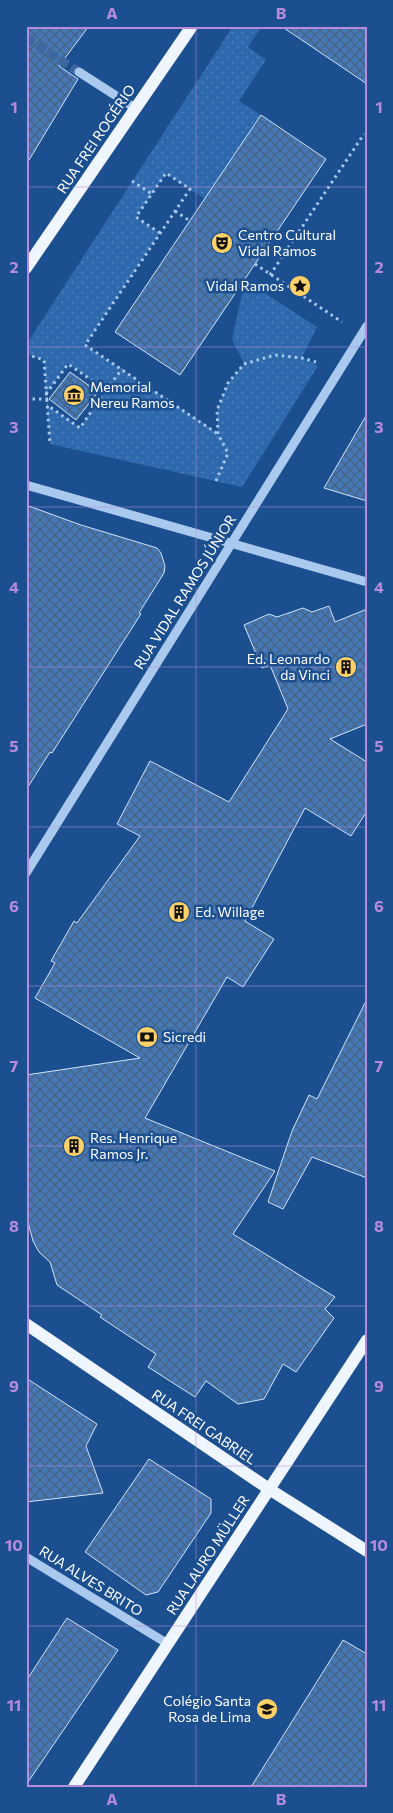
<svg xmlns="http://www.w3.org/2000/svg" width="393" height="1813" font-family="Commissioner,sans-serif">
<style>
.grass{fill:url(#grass-dots)}
.building{fill:url(#building-cross-hatch);stroke:#cfe3fa}
.lines{fill:none;stroke-linecap:round;stroke-linejoin:round}
.minor-tunnel{stroke:#3d69a0;stroke-width:9;stroke-dasharray:9 4.5;stroke-linecap:butt}
.path{stroke:#a9c9ee;stroke-width:3;stroke-dasharray:2.5 4;stroke-linecap:butt}
.minor{stroke:#a9c9ee;stroke-width:9}
.major{stroke:#f0f6ff;stroke-width:12}
.grid{fill:none;stroke:#b68bdc;stroke-width:1;stroke-opacity:0.55}
.labels{text-anchor:middle;stroke-width:5;stroke-linejoin:round;paint-order:stroke}
.street-label{font-size:14px;fill:#fff;stroke:#1b4f8f}
.poi-label{font-size:14px;fill:#fff;stroke:#1b4f8f;text-anchor:start}
.neatline{fill:none;stroke:#b68bdc;stroke-width:2}
.grid-label{font-size:16px;text-anchor:middle;font-weight:bold;fill:#b68bdc}
</style>
<defs>
<pattern id="grass-dots" width="8" height="8" patternUnits="userSpaceOnUse" patternTransform="scale(1.25)"><rect width="8" height="8" fill="#2e69ad"/><path d="M2 2h.1M6 6h.1" fill="none" stroke="#4d80b9" stroke-width="1.8" stroke-linecap="round"/></pattern>
<pattern id="building-cross-hatch" width="8" height="8" patternUnits="userSpaceOnUse" patternTransform="scale(1.25)"><rect width="8" height="8" fill="#4478b7"/><path d="M0 0l8 8M0 8l8-8" fill="none" stroke="#486282"/></pattern>
</defs>
<rect width="100%" height="100%" fill="#1b4f8f"/>
<path class="grass" d="M233,26H262L248,47L266,60L239,101L261,115L205,199L166,174L136,217L160,233L85,345L218,433L217,410L228,383L244,364L232,339L245,280L317,327L302,357L318,366L242,487L50,444L47,405L80,427L106,390L68,364L46,394L44,360L26,354V345Z"/>
<g class="building">
<path d="M26,26H89L59,66L78,79L26,165Z"/>
<path d="M281,26H367V84Z"/>
<path d="M261,115L326,159L180,375L115,332Z"/>
<path d="M70,372L98,392L76,420L49,399Z"/>
<path d="M367,414V501L324,488Z"/>
<path d="M26,505L81,525L157,548L161,553L165,566L164,573L139,613L141,614L52,753L50,752L26,790Z"/>
<path d="M329,606L335,622L367,609V724L330,739L367,762V811L351,836L305,808L245,921L274,939L243,987L227,977L145,1118L275,1171L233,1234L335,1297L325,1309L334,1318L296,1372L283,1364L264,1399L238,1404L206,1381L195,1397L148,1367L156,1354L100,1317L102,1315L57,1285L50,1262L39,1252L33,1241L26,1215L28,1199L26,1187V1075L140,1058L35,998L55,963L51,961L74,921L77,923L140,836L117,824L150,761L229,802L288,709L270,665L262,668L244,625L269,614L277,617L303,608L312,612Z"/>
<path d="M367,999V1178L312,1157L283,1209L268,1202L292,1131L309,1095L317,1099Z"/>
<path d="M26,1378L97,1424L86,1446L103,1493L26,1502Z"/>
<path d="M149,1459L211,1499V1513L158,1592L146,1595L85,1552Z"/>
<path d="M67,1618L118,1650L26,1785V1681Z"/>
<path d="M343,1640L367,1654V1787H251Z"/>
</g>
<g class="lines">
<path class="minor-tunnel" d="M26,38L79,72"/>
<g class="path">
<path d="M132,181L152,194"/>
<path d="M175,211L190,221"/>
<path d="M160,233L136,217L166,173L190,189C155,241 120,293 85,345L218,434"/>
<path d="M255,264L342,322"/>
<path d="M270,275L364,134"/>
<path d="M26,354L44,360L50,444"/>
<path d="M106,390L122,369"/>
<path d="M46,394L68,364L106,390L80,428L47,405"/>
<path d="M26,399H49"/>
<path d="M216,481L228,453L218,434L217,410L228,383L244,364L275,355L302,358L316,362"/>
</g>
<g class="minor">
<path d="M79,72L135,108"/>
<path d="M26,485L367,582"/>
<path d="M26,873L367,326"/>
<path d="M26,1557L168,1644"/>
</g>
<g class="major">
<path d="M26,268L192,26"/>
<path d="M26,1324L269,1489L367,1551"/>
<path d="M74,1787L367,1340"/>
</g>
</g>
<path class="grid" d="M196,26V1787M26,187H367M26,347H367M26,507H367M26,667H367M26,827H367M26,986H367M26,1146H367M26,1306H367M26,1466H367M26,1626H367"/>
<defs>
<g id="theatre-disc" transform="scale(1.125)"><circle r="9.5" fill="#ffd166" stroke="#1b4f8f"/><path d="M-5-5.5Q0-4 5-5.5V0Q5 5 0 6Q-5 5-5 0ZM-3.3-2.5H-1v1.5H-3.3ZM1-2.5H3.3v1.5H1ZM-2.8 1Q0 5.5 2.8 1Z" fill="#111"/></g>
<g id="sight-disc" transform="scale(1.125)"><circle r="9.5" fill="#ffd166" stroke="#1b4f8f"/><path d="M0-6L1.8-2.2L6-1.7L2.9 1.2L3.7 5.4L0 3.3L-3.7 5.4L-2.9 1.2L-6-1.7L-1.8-2.2Z" fill="#111"/></g>
<g id="museum-disc" transform="scale(1.125)"><circle r="9.5" fill="#ffd166" stroke="#1b4f8f"/><path d="M0-6L6-3V-2H-6V-3ZM-5-1h2V3h-2ZM-1-1h2V3h-2ZM3-1h2V3H3ZM-6 4H6V6H-6Z" fill="#111"/></g>
<g id="building-disc" transform="scale(1.125)"><circle r="9.5" fill="#ffd166" stroke="#1b4f8f"/><path d="M-4-6H4V6H1V3H-1V6H-4ZM-2.5-4.3h1.7v1.8h-1.7ZM.8-4.3h1.7v1.8H.8ZM-2.5-1h1.7V.8h-1.7ZM.8-1h1.7V.8H.8Z" fill="#111"/></g>
<g id="bank-disc" transform="scale(1.125)"><circle r="9.5" fill="#ffd166" stroke="#1b4f8f"/><path d="M-6-4H6V4H-6ZM0-2.3a2.3 2.3 0 1 0 0 4.6a2.3 2.3 0 1 0 0-4.6Z" fill="#111"/></g>
<g id="school-disc" transform="scale(1.125)"><circle r="9.5" fill="#ffd166" stroke="#1b4f8f"/><path d="M0-5L7-2L0 1L-7-2ZM-4 1L0 2.5L4 1V4Q0 6-4 4Z" fill="#111"/></g>
</defs>
<g fill-rule="evenodd">
<use href="#theatre-disc" x="222" y="243"/>
<use href="#sight-disc" x="300" y="286"/>
<use href="#museum-disc" x="74" y="395"/>
<use href="#building-disc" x="346" y="667"/>
<use href="#building-disc" x="179" y="912"/>
<use href="#bank-disc" x="147" y="1037"/>
<use href="#building-disc" x="74" y="1146"/>
<use href="#school-disc" x="267" y="1709"/>
</g>
<g class="labels">
<g class="street-label">
<text transform="translate(96 139) rotate(-56)" y="5">RUA FREI ROGÉRIO</text>
<text transform="translate(185 592) rotate(-58)" y="5">RUA VIDAL RAMOS JÚNIOR</text>
<text transform="translate(204 1427) rotate(34)" y="5">RUA FREI GABRIEL</text>
<text transform="translate(208 1555) rotate(-57)" y="5">RUA LAURO MÜLLER</text>
<text transform="translate(91 1581) rotate(32)" y="5">RUA ALVES BRITO</text>
</g>
<g class="poi-label">
<text x="238" y="240">Centro Cultural<tspan x="238" dy="16">Vidal Ramos</tspan></text>
<text x="284" y="291" text-anchor="end">Vidal Ramos</text>
<text x="90" y="392">Memorial<tspan x="90" dy="16">Nereu Ramos</tspan></text>
<text x="330" y="664" text-anchor="end">Ed. Leonardo<tspan x="330" dy="16">da Vinci</tspan></text>
<text x="195" y="917">Ed. Willage</text>
<text x="163" y="1042">Sicredi</text>
<text x="90" y="1143">Res. Henrique<tspan x="90" dy="16">Ramos Jr.</tspan></text>
<text x="251" y="1706" text-anchor="end">Colégio Santa<tspan x="251" dy="16">Rosa de Lima</tspan></text>
</g>
</g>
<rect width="393" height="1813" fill="none" stroke="#1b4f8f" stroke-width="55"/>
<rect x="28" y="28" width="338" height="1758" class="neatline"/>
<g class="grid-label">
<text x="112" y="19">A</text>
<text x="281" y="19">B</text>
<text x="14" y="113">1</text>
<text x="379" y="113">1</text>
<text x="14" y="273">2</text>
<text x="379" y="273">2</text>
<text x="14" y="433">3</text>
<text x="379" y="433">3</text>
<text x="14" y="593">4</text>
<text x="379" y="593">4</text>
<text x="14" y="752">5</text>
<text x="379" y="752">5</text>
<text x="14" y="912">6</text>
<text x="379" y="912">6</text>
<text x="14" y="1072">7</text>
<text x="379" y="1072">7</text>
<text x="14" y="1232">8</text>
<text x="379" y="1232">8</text>
<text x="14" y="1392">9</text>
<text x="379" y="1392">9</text>
<text x="14" y="1551">10</text>
<text x="379" y="1551">10</text>
<text x="14" y="1711">11</text>
<text x="379" y="1711">11</text>
<text x="112" y="1805">A</text>
<text x="281" y="1805">B</text>
</g>
</svg>
